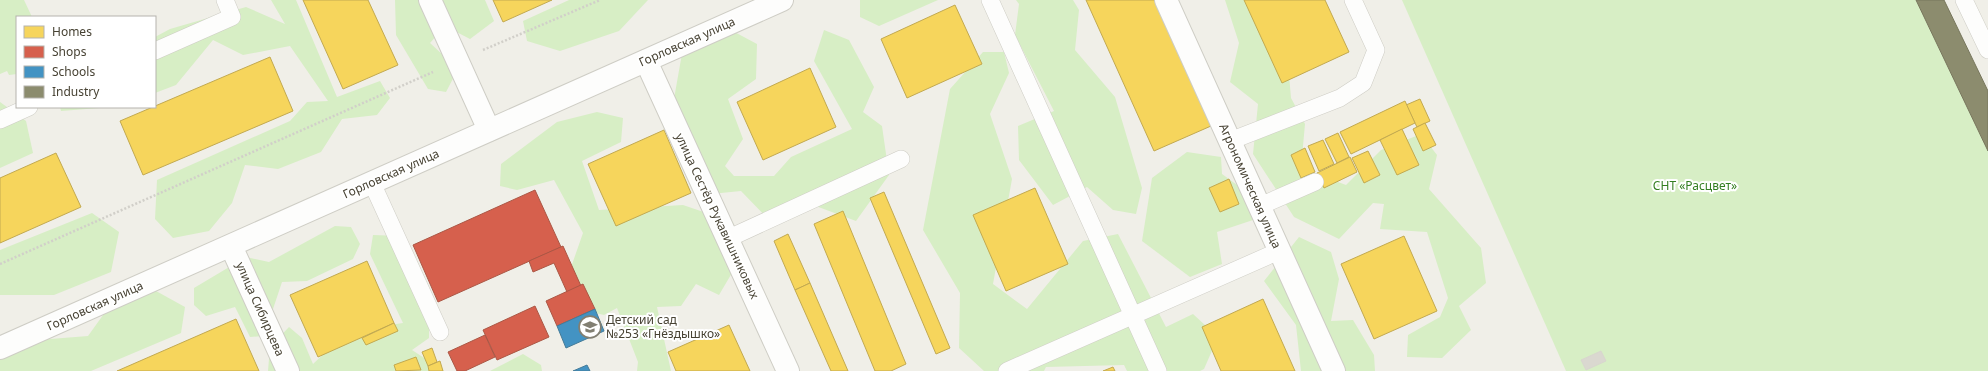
<svg xmlns="http://www.w3.org/2000/svg" width="1988" height="371" font-family="'Noto Sans',sans-serif">
<style>
.green{fill:#d7eec5}
.homes{fill:#f6d55c;stroke:#c2a950}
.shops{fill:#d6604d;stroke:#ab5745}
.schools{fill:#4393c3;stroke:#447b98}
.industry{fill:#8c8c6e;stroke:#77765c}
.building{fill:#dad8d0;stroke:#d8d7ce}
.lines{fill:none;stroke-linecap:round;stroke-linejoin:round}
.service-casing{stroke:#cecdc5;stroke-width:18}
.minor-casing{stroke:#cecdc5;stroke-width:24}
.path{stroke:#d1cfc9;stroke-width:2.5;stroke-dasharray:2 2;stroke-linecap:butt}
.service{stroke:#fdfdfc;stroke-width:17}
.minor{stroke:#fdfdfc;stroke-width:22}
.labels{text-anchor:middle;stroke-width:4;stroke-linejoin:round;paint-order:stroke}
.street-label{font-size:12px;fill:#474233;stroke:#fff}
.park-label{font-size:12px;fill:#347e21;stroke:#fff}
.poi-label{font-size:12px;fill:#474233;stroke:#fff;text-anchor:start}
</style>
<rect width="100%" height="100%" fill="#f0efe8"/>
<g class="green">
<path d="M0,0H24L32,17H17V74L9,75L7,71L0,74Z"/>
<path d="M271,0H296L337,97L380,81L390,98L377,115L342,119L321,152L278,169L245,165L232,203L209,231L173,238L155,219L157,180L290,121L307,102L328,101L290,46L243,55L213,40L176,85L155,93V37L170,29L246,7L285,24Z"/>
<path d="M395,0H485L494,21L470,39L445,26L430,43L458,69L446,92L428,89L396,35Z"/>
<path d="M569,0H648L619,31L560,51L527,41L523,21Z"/>
<path d="M860,0H938L879,26L860,17Z"/>
<path d="M1016,0H1073L1079,10L1075,50L1115,97L1142,188L1136,214L1113,210L1087,187L1053,205L1019,160L1018,126L1054,111L1015,35L1019,4Z"/>
<path d="M1225,0H1257L1287,51L1291,98L1305,124L1301,168L1346,185L1381,150L1421,134L1437,155L1429,189L1481,248L1486,283L1459,306L1471,330L1442,358L1407,357L1408,335L1440,317L1448,298L1427,232L1380,229L1384,204L1373,203L1339,239L1294,217L1253,154L1258,104L1230,82L1239,43Z"/>
<path d="M1402,0H1916L1988,151V371H1566Z"/>
<path d="M727,28L757,44L756,79L728,99L743,139L725,166L734,176H774L791,157L852,129L814,61L824,30L849,40L874,87L863,112L882,126L889,175L856,221L813,205L774,225L741,191L711,194L672,110L683,48Z"/>
<path d="M983,52H1004L1009,73L990,114L1012,179L993,284L1027,309L1083,241L1118,234L1166,327L1193,314L1218,337L1204,369L1200,371H1127L1124,365L1046,367L1044,371H984L959,348L960,293L923,230L950,89Z"/>
<path d="M0,102L26,121L33,153L0,168Z"/>
<path d="M60,107H112L61,111Z"/>
<path d="M597,112L623,118L621,142L582,161L599,210L683,205L733,222L739,261L719,295L696,284L681,306L657,307L671,371H637L638,362L617,308L604,315L574,308L569,273L583,233L554,180L517,190L500,186L501,164L557,122Z"/>
<path d="M1187,152L1221,157L1222,174L1248,193L1253,220L1217,232L1222,264L1190,277L1142,241L1152,178Z"/>
<path d="M92,213L119,232L111,272L54,295H0V250Z"/>
<path d="M335,226L351,227L360,244L353,259L307,281L282,282L264,336L250,337L235,307L206,316L194,305V288L246,257L269,262Z"/>
<path d="M373,235L402,236L429,297V338L412,350L444,371H268L270,347L289,327L302,338L313,364L348,331L403,323L370,254Z"/>
<path d="M1299,237L1331,252L1339,279L1331,321L1353,320L1374,355L1375,371H1301L1296,325L1264,281Z"/>
<path d="M156,291L185,307L181,333L91,371H0V358L25,341L88,336L106,311Z"/>
<path d="M523,354L541,365L542,371H490Z"/>
</g>
<g class="homes">
<path d="M303,0H368L398,65L343,89Z"/>
<path d="M493,0H552L503,22Z"/>
<path d="M1086,0H1155L1211,126L1154,151Z"/>
<path d="M1244,0H1325L1349,52L1282,83Z"/>
<path d="M955,5L982,64L907,98L881,39Z"/>
<path d="M270,57L293,111L143,175L120,121Z"/>
<path d="M810,68L836,127L763,160L737,102Z"/>
<path d="M1420,99L1430,121L1417,127L1406,105Z"/>
<path d="M1405,101L1415,123L1351,154L1340,132Z"/>
<path d="M1425,123L1436,145L1423,151L1413,129Z"/>
<path d="M1402,129L1419,165L1397,175L1380,140Z"/>
<path d="M664,130L691,193L616,226L588,164Z"/>
<path d="M1338,133L1349,157L1337,163L1325,139Z"/>
<path d="M1323,140L1334,164L1319,171L1308,146Z"/>
<path d="M1305,148L1315,172L1301,178L1291,155Z"/>
<path d="M1368,151L1380,175L1364,183L1352,158Z"/>
<path d="M56,153L81,207L0,243V178Z"/>
<path d="M1350,157L1357,172L1324,188L1317,173Z"/>
<path d="M1229,179L1239,204L1220,212L1209,188Z"/>
<path d="M1035,188L1068,264L1006,291L973,215Z"/>
<path d="M884,192L950,348L936,354L870,198Z"/>
<path d="M843,211L906,364L891,371H875L814,224Z"/>
<path d="M788,234L810,283L795,290L774,241Z"/>
<path d="M1404,236L1437,311L1374,339L1341,264Z"/>
<path d="M367,261L394,323L318,357L290,295Z"/>
<path d="M810,283L848,371H831L795,290Z"/>
<path d="M1263,299L1295,371H1221L1202,327Z"/>
<path d="M236,319L259,371H117Z"/>
<path d="M394,323L398,331L366,345L362,338Z"/>
<path d="M729,325L750,371H676L668,352Z"/>
<path d="M432,348L437,362L428,366L422,352Z"/>
<path d="M416,357L421,370L396,371L394,365Z"/>
<path d="M440,361L443,371H429L428,366Z"/>
<path d="M1113,367L1115,371H1103Z"/>
</g>
<g class="shops">
<path d="M535,190L561,247L438,302L413,245Z"/>
<path d="M563,246L581,286L567,292L554,263L533,272L529,261Z"/>
<path d="M583,284L595,309L557,326L546,301Z"/>
<path d="M535,306L549,337L497,360L483,330Z"/>
<path d="M485,335L495,357L465,371H457L448,352Z"/>
</g>
<g class="schools">
<path d="M595,309L604,331L566,348L557,326Z"/>
<path d="M587,365L590,371H573Z"/>
</g>
<path class="industry" d="M1916,0H1944L1988,91V151Z"/>
<path class="building" d="M1601,351L1606,361L1586,370L1581,360Z"/>
<g class="lines">
<g class="service-casing">
<g id="service">
<path d="M990,0L1158,371"/>
<path d="M1964,0L1988,50"/>
<path d="M155,51L232,17L225,0"/>
<path d="M0,120L29,107"/>
<path d="M1230,141L1340,98L1363,83L1376,50L1353,0"/>
<path d="M372,183L440,332"/>
<path d="M1260,206L1315,182"/>
<path d="M727,239L901,159"/>
<path d="M1007,371L1279,251"/>
</g>
</g>
<g class="minor-casing">
<g id="minor">
<path d="M430,0L489,130"/>
<path d="M1166,0L1334,371"/>
<path d="M646,61L788,371"/>
<path d="M231,246L288,371"/>
<path d="M0,348L782,0"/>
</g>
</g>
<g class="path">
<path d="M483,50L600,0"/>
<path d="M0,264L433,72"/>
</g>
<use href="#service" class="service"/>
<use href="#minor" class="minor"/>
</g>
<defs>
<g id="school-ring" transform="scale(1.15)"><circle r="9.5" fill="#fff" stroke="#827f72" stroke-width="1.5"/><path d="M0-5L7-2L0 1L-7-2ZM-4 1L0 2.5L4 1V4Q0 6-4 4Z" fill="#827f72"/></g>
</defs>
<g fill-rule="evenodd">
<use href="#school-ring" x="590" y="327"/>
</g>
<g class="labels">
<g class="street-label">
<text transform="translate(687 42) rotate(-24)" y="4">Горловская улица</text>
<text transform="translate(391 174) rotate(-24)" y="4">Горловская улица</text>
<text transform="translate(1250 186) rotate(66)" y="4">Агрономическая улица</text>
<text transform="translate(717 216) rotate(65)" y="4">улица Сестёр Рукавишниковых</text>
<text transform="translate(95 306) rotate(-24)" y="4">Горловская улица</text>
<text transform="translate(260 309) rotate(66)" y="4">улица Сибирцева</text>
</g>
<g class="park-label">
<text x="1695" y="190">СНТ «Расцвет»</text>
</g>
<g class="poi-label">
<text x="606" y="324">Детский сад<tspan x="606" dy="14">№253 «Гнёздышко»</tspan></text>
</g>
</g>
<rect x="16" y="16" width="140" height="92" fill="#ffffff" stroke="#b5b3ad"/>
<rect x="24" y="26" width="20" height="12" fill="#f6d55c" stroke="#b5b3ad"/>
<text x="52" y="36" font-size="12" fill="#474233">Homes</text>
<rect x="24" y="46" width="20" height="12" fill="#d6604d" stroke="#b5b3ad"/>
<text x="52" y="56" font-size="12" fill="#474233">Shops</text>
<rect x="24" y="66" width="20" height="12" fill="#4393c3" stroke="#b5b3ad"/>
<text x="52" y="76" font-size="12" fill="#474233">Schools</text>
<rect x="24" y="86" width="20" height="12" fill="#8c8c6e" stroke="#b5b3ad"/>
<text x="52" y="96" font-size="12" fill="#474233">Industry</text>
</svg>
